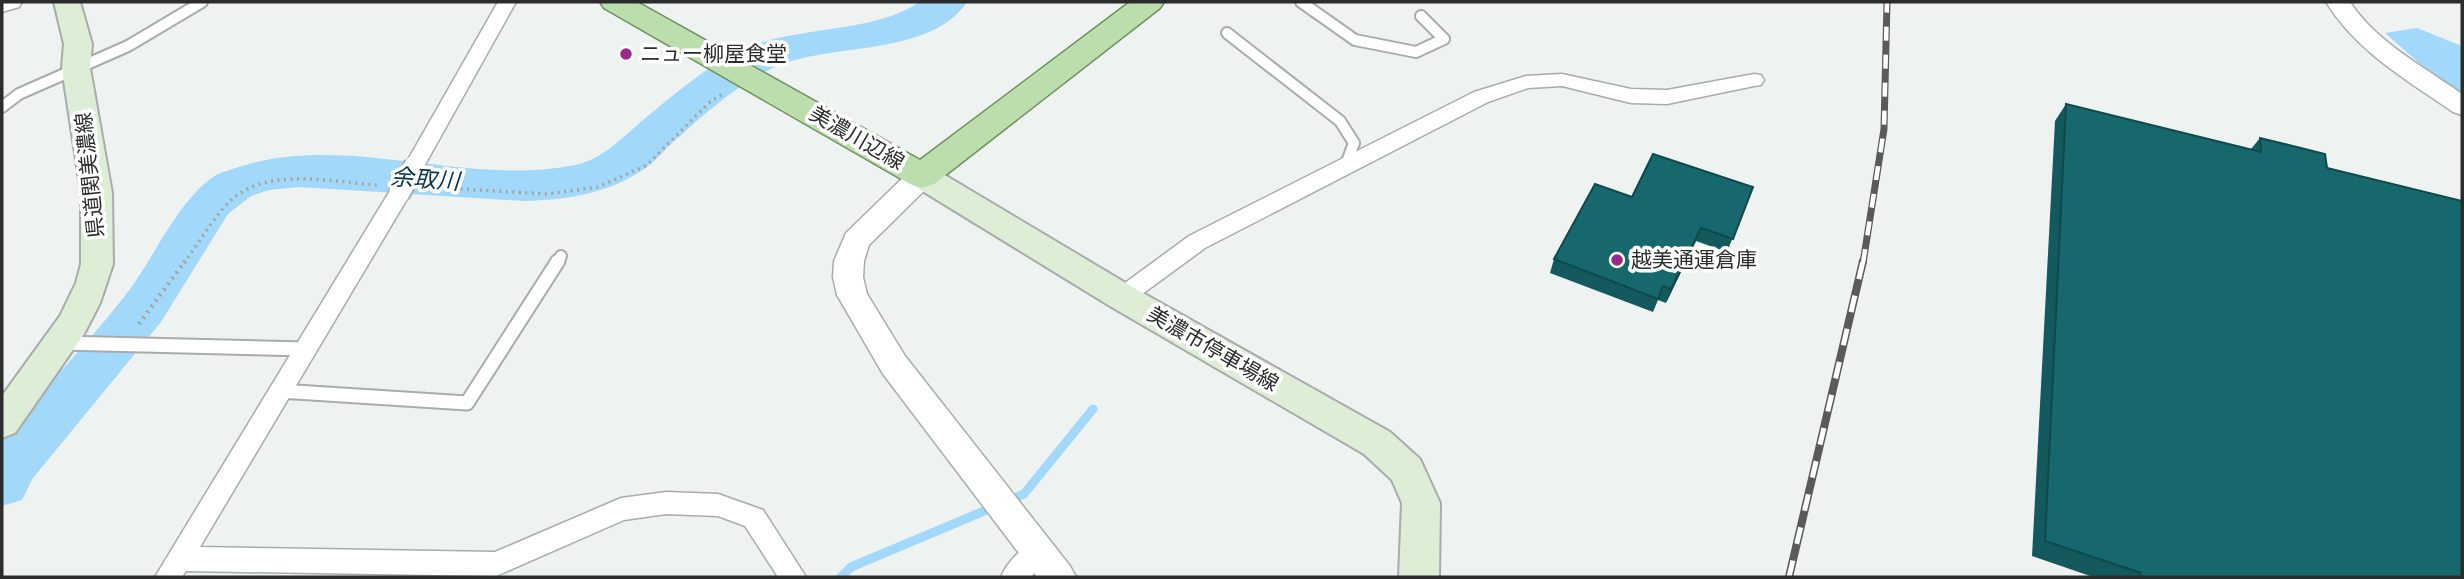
<svg xmlns="http://www.w3.org/2000/svg" width="2464" height="579" font-family="'Nunito Sans','Noto Sans JP',sans-serif">
<style>
.water{fill:#a2d9fb}
.lines{fill:none;stroke-linecap:round;stroke-linejoin:round}
.stream{stroke:#a2d9fb;stroke-width:9}
.river{fill:#a2d9fb;fill-rule:evenodd}
.service-far1-casing{stroke:#a8acaa;stroke-width:14}
.service-casing{stroke:#a8acaa;stroke-width:17}
.minor-casing{stroke:#a8acaa;stroke-width:3}
.tertiary-casing{stroke:#a8acaa;stroke-width:3}
.secondary-casing{stroke:#a8acaa;stroke-width:4}
.primary-casing{stroke:#6d915d;stroke-width:3}
.path-far1{stroke:#a2a5a4;stroke-width:3.5;stroke-dasharray:2 4.5;stroke-linecap:butt}
.path{stroke:#a2a5a4;stroke-width:4.5;stroke-dasharray:2 5;stroke-linecap:butt}
.service-far1{stroke:#fff;stroke-width:10}
.service{stroke:#fff;stroke-width:13}
.minor{fill:#fff;fill-rule:evenodd}
.tertiary{fill:#fff;fill-rule:evenodd}
.secondary{fill:#deeed6;fill-rule:evenodd}
.primary{fill:#bcdead;fill-rule:evenodd}
.rail-far1-casing{stroke:#595a5a;stroke-width:7}
.rail-casing{stroke:#595a5a;stroke-width:8}
.rail-far1{stroke:#fff;stroke-width:4.5;stroke-dasharray:14;stroke-linecap:butt}
.rail{stroke:#fff;stroke-width:5;stroke-dasharray:17;stroke-linecap:butt}
.minor-bridge-casing{stroke:#a8acaa;stroke-width:24;stroke-linecap:butt}
.minor-bridge{stroke:#fff;stroke-width:20}
.wall{fill:#13595e}
.shaded-wall{fill:#0f494c}
.building{fill:#16686d;stroke:#0f494c;stroke-width:2}
.poi-dot{fill:#992a89;stroke:#fff;stroke-width:2.5}
.labels{text-anchor:middle;stroke-width:7;stroke-linejoin:round;paint-order:stroke}
.poi-label{font-size:21px;fill:#2b2c2c;stroke:#fff;text-anchor:start}
.street-label{font-size:21px;fill:#2b2c2c;stroke:#fff}
.water-label{font-size:23px;font-style:italic;fill:#0a374e;stroke:#fff}
</style>
<rect width="100%" height="100%" fill="#eef2f0"/>
<path class="water" d="M2417,28L2462,46V94L2418,62L2385,33Z"/>
<g class="lines">
<g class="stream">
<path d="M1008,501L1024,494L1093,409"/>
<path d="M841,577L851,567L996,506"/>
</g>
<path class="river" d="M920,2H967C931,56 834,43 780,65C739,82 705,114 672,143C662,152 653,164 641,171C607,194 564,200 524,201L299,187L269,190L251,196L228,214L161,322L33,478L22,500L2,506V438C42,391 86,345 124,297C154,260 176,201 216,175C224,171 234,169 242,166C348,133 467,187 575,165C603,159 622,138 643,120C672,96 702,70 736,53C794,23 865,37 920,2Z"/>
<g class="service-far1-casing">
<g id="service-far1">
<path d="M1301,2L1355,40L1416,52L1444,39L1421,16"/>
<path d="M1227,33L1340,121L1354,143L1345,167"/>
<path d="M2,107L19,94L128,46L202,2"/>
<path d="M557,263L561,256"/>
</g>
</g>
<g class="service-casing">
<g id="service">
<path d="M61,343L305,349"/>
<path d="M280,391L467,403L558,261"/>
</g>
</g>
<g class="minor-casing">
<g id="minor">
<path d="M498,2H516L422,170L415,172L408,170L405,165Z"/>
<path d="M1562,74L1631,89L1667,90L1754,74L1761,75L1764,80L1761,85L1754,86L1667,104L1631,103L1562,86L1528,88L1488,102L1205,248L1130,303L1122,306L1114,303L1111,297L1114,291L1189,236L1474,92L1526,76Z"/>
<path d="M399,186L407,189L410,194L200,547L495,552L621,498L666,492L718,494L763,510L806,577H778L745,526L718,516L666,514L624,520L496,576L186,571L182,577H155L391,189Z"/>
<path d="M1038,540L1047,544L1051,552L1031,577H1001C1007,562 1023,546 1038,540Z"/>
</g>
</g>
<g class="tertiary-casing">
<g id="tertiary">
<path d="M2,2H22L19,7L2,12Z"/>
<path d="M2326,2H2350C2376,42 2424,67 2462,94V115L2453,112C2407,80 2356,51 2326,2Z"/>
<path d="M922,166L932,169L936,176L932,183L869,245L864,261L863,277L867,294L905,356L1070,566L1076,577H1037L883,374L837,295L833,277L834,261L846,233L912,169Z"/>
</g>
</g>
<g class="secondary-casing">
<g id="secondary">
<path d="M54,2H80L92,44L90,68L112,193L113,264L100,303L84,334L15,433L2,438V396L60,316L76,283L81,264V193L62,68L64,44Z"/>
<path d="M922,165L933,168L1134,288L1390,432L1420,459L1440,503L1439,577H1399L1402,503L1392,480L1364,454L1110,306L911,184L907,176L911,168Z"/>
</g>
</g>
<g class="primary-casing">
<path id="primary" d="M600,2H637L920,160L1130,2H1164L1160,8L934,184L922,188L910,184L604,8Z"/>
</g>
<g class="path-far1">
<path d="M428,187L548,194L598,187L647,165L710,102L724,93"/>
<path d="M184,263C198,244 210,223 226,205C263,165 329,182 377,185"/>
</g>
<path class="path" d="M139,324L185,261"/>
<use href="#service-far1" class="service-far1"/>
<use href="#service" class="service"/>
<use href="#minor" class="minor"/>
<use href="#tertiary" class="tertiary"/>
<use href="#secondary" class="secondary"/>
<use href="#primary" class="primary"/>
<g class="rail-far1-casing">
<path id="rail-far1" d="M1863,263L1884,129L1887,2"/>
</g>
<g class="rail-casing">
<path id="rail" d="M1789,577L1863,261"/>
</g>
<use href="#rail-far1" class="rail-far1"/>
<use href="#rail" class="rail"/>
<g class="minor-bridge-casing">
<path id="minor-bridge" d="M399,194L415,165"/>
</g>
<use href="#minor-bridge" class="minor-bridge"/>
</g>
<g class="wall">
<path d="M2066,104L2251,149L2260,138L2327,168L2462,577H2093L2032,556L2055,121Z"/>
<path d="M1753,187L1727,252L1696,241L1666,303L1658,300L1653,312L1550,273L1554,259L1632,197Z"/>
</g>
<path class="shaded-wall" d="M1701,228L1696,241L1666,303L1671,289Z"/>
<g class="building">
<path d="M2066,104L2261,152L2260,138L2325,154L2327,168L2462,201V577H2140L2141,573L2045,541Z"/>
<path d="M1653,154L1753,187L1733,239L1701,228L1671,289L1663,286L1658,299L1554,259L1595,184L1632,197Z"/>
</g>
<g class="poi-dot">
<circle cx="626" cy="54" r="7"/>
<circle cx="1617" cy="260" r="7"/>
</g>
<g class="labels">
<g class="poi-label">
<text x="640" y="61">ニュー柳屋食堂</text>
<text x="1631" y="267">越美通運倉庫</text>
</g>
<g class="street-label">
<text transform="translate(857 138) rotate(30)" y="7">美濃川辺線</text>
<text transform="translate(90 175) rotate(-96)" y="7">県道関美濃線</text>
<text transform="translate(1213 349) rotate(30)" y="7">美濃市停車場線</text>
</g>
<g class="water-label">
<text transform="translate(425 179) rotate(4)" y="8">余取川</text>
</g>
</g>
<rect width="2464" height="579" fill="none" stroke="#2b2c2c" stroke-width="7"/>
</svg>
